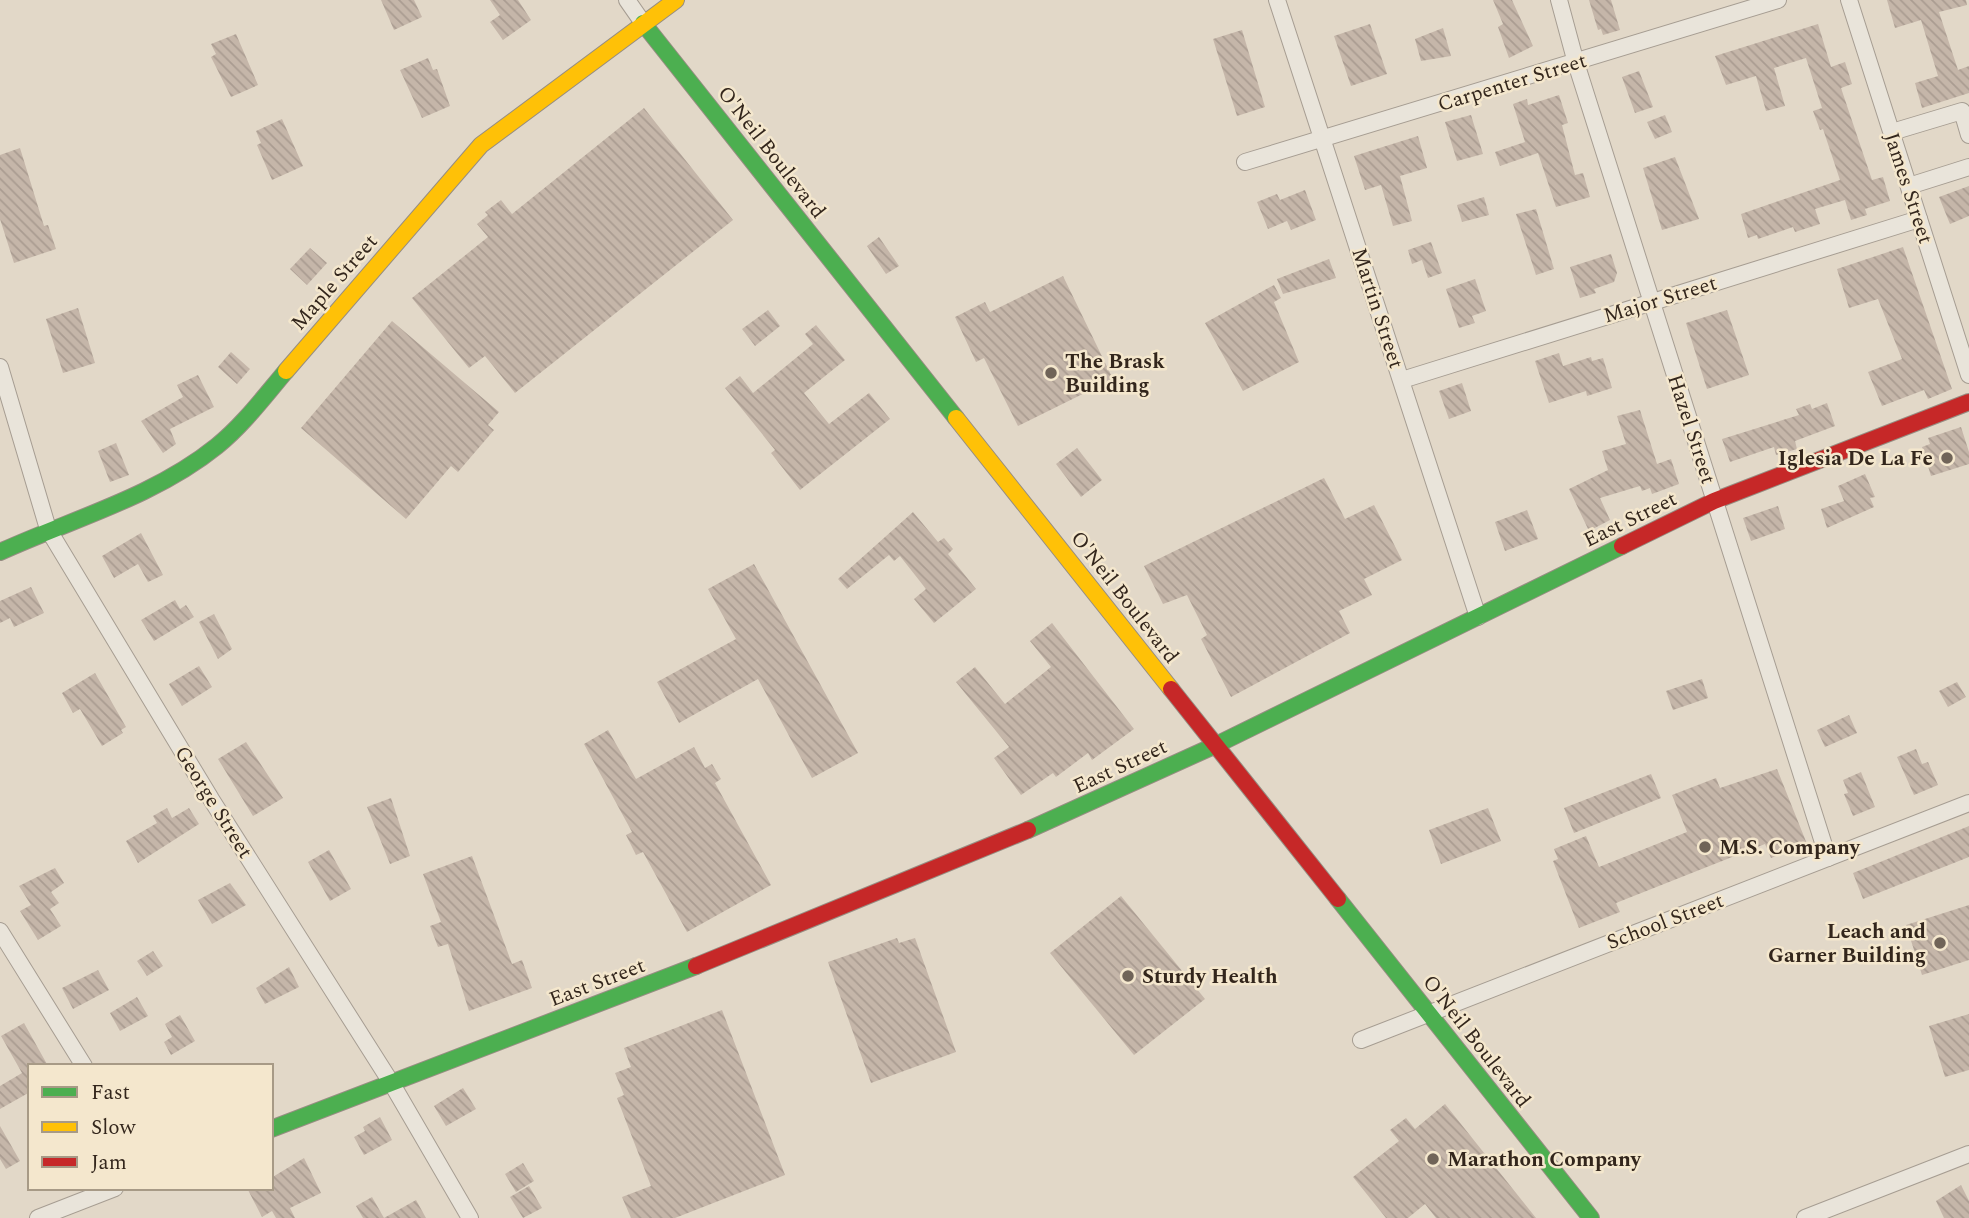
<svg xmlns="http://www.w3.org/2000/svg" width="1969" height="1218" font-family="Spectral,serif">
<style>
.building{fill:url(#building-back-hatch)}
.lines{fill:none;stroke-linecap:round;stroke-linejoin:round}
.street-casing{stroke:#a69d92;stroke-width:18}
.fast-casing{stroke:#968d82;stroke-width:18}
.slow-casing{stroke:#968d82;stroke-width:18}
.jam-casing{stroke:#968d82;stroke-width:18}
.street{stroke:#e9e4da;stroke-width:16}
.fast{stroke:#4caf50;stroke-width:16}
.slow{stroke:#ffc107;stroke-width:16}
.jam{stroke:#c62828;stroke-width:16}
.poi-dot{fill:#706458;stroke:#f4e7cd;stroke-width:2.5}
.labels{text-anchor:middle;stroke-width:5;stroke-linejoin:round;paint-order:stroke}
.street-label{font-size:21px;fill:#33261c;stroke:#f4e7cd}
.poi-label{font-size:21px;font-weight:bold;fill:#33261c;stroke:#f4e7cd;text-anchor:start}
</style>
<defs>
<pattern id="building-back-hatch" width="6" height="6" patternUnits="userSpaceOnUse" patternTransform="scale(1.75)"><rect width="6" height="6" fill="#c5b6a9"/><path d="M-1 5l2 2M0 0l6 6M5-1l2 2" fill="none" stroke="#aa9c91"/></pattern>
</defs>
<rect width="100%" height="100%" fill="#e2d8c8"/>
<g class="building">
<path d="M381,0H414L422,17L394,30Z"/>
<path d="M490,0H518L531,20L503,40L490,22L500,15Z"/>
<path d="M1493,0H1512L1533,46L1509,58L1498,27L1503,24Z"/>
<path d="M1589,0H1611L1620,30L1603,35L1601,29L1598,30Z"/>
<path d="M1887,0H1966L1967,5L1939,12L1958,70L1969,66V93L1922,108L1915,83L1938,76L1921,20L1895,28Z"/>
<path d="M1370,24L1387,74L1351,86L1334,36Z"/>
<path d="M1818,24L1831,67L1845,62L1852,84L1841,88L1872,180L1883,177L1890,201L1865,209L1867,215L1851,220L1845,200L1815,209L1820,224L1795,232L1793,227L1758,239L1757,235L1748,238L1741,214L1840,180L1823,129L1820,130L1813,111L1822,108L1806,58L1774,68L1785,106L1766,111L1756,76L1726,85L1715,56Z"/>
<path d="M1443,28L1451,56L1421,61L1415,39Z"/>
<path d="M1242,30L1265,107L1237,116L1213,39Z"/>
<path d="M236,34L258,85L231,97L211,57L216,54L211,44Z"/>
<path d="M428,58L433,70L437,69L450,106L422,118L400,70Z"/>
<path d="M1639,71L1653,107L1635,113L1622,77Z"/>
<path d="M1559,95L1568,123L1562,125L1575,175L1583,173L1590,197L1556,207L1538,153L1500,166L1495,152L1525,142L1513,104L1527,99L1528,105Z"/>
<path d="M644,108L733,220L515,393L485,356L469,368L412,298L488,237L477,224L488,215L485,212L501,200L512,214Z"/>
<path d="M1471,115L1483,154L1457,161L1445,122Z"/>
<path d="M1665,115L1672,132L1655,139L1647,122Z"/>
<path d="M282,119L303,166L272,180L257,145L261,143L256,131Z"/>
<path d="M1418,136L1427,168L1400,176L1412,221L1393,226L1381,185L1365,190L1354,156Z"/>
<path d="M20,148L44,226L48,225L56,249L14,263L0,219V155Z"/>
<path d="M1675,157L1699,219L1662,230L1643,168Z"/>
<path d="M1969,186V216L1950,224L1939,197Z"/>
<path d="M1305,190L1316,220L1291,230L1287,221L1268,229L1257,202L1277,194L1280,200Z"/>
<path d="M1484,197L1489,215L1462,222L1457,205Z"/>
<path d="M1536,209L1554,269L1536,275L1516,214Z"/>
<path d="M879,237L899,266L886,274L867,246Z"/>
<path d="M1431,242L1442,273L1428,278L1422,260L1412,264L1408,250Z"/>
<path d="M1903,247L1952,389L1928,399L1924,390L1882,406L1868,372L1902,359L1878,299L1849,308L1837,269Z"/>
<path d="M310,248L327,263L307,285L290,269Z"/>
<path d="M1611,254L1617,273L1614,282L1594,289L1596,293L1580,298L1570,267Z"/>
<path d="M1329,259L1336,278L1283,294L1277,279Z"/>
<path d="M1063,276L1113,379L1018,426L984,358L976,362L955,317L985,302L990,312Z"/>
<path d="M1475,279L1486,311L1472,316L1475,323L1459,328L1446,289Z"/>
<path d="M1274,285L1281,298L1274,302L1299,362L1243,391L1205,323Z"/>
<path d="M78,308L95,363L63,373L46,319Z"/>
<path d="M768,310L780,326L755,346L742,329Z"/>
<path d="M1727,310L1749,375L1707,389L1686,323Z"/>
<path d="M392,321L499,412L488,425L494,430L458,472L451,466L406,519L301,428Z"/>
<path d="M816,325L845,360L804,393L829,424L869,393L890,419L800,490L771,453L775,450L725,388L740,376L753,393L813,344L805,334Z"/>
<path d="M231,352L250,369L237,384L218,367Z"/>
<path d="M1559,353L1563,366L1591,357L1592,361L1603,358L1612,388L1587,396L1586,391L1549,403L1535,361Z"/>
<path d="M198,375L214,407L170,429L176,444L163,453L141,421L183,397L177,385Z"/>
<path d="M1462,383L1471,411L1449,419L1439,391Z"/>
<path d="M1827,403L1835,426L1795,441L1797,449L1776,455L1774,447L1730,462L1722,439L1799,415L1796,409L1810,404L1812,409Z"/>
<path d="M1640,410L1657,464L1671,459L1679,484L1652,494L1650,488L1642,491L1640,486L1600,498L1610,520L1589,531L1569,489L1608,470L1602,451L1626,444L1617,416Z"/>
<path d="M1961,427L1969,452V464L1931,476L1922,447L1930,444L1928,438Z"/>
<path d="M116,443L129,475L110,482L98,451Z"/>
<path d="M1077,448L1102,480L1081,497L1056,464Z"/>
<path d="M1865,474L1875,497L1870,498L1874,507L1827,528L1821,509L1844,501L1838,486Z"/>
<path d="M1324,478L1345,519L1374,505L1402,560L1364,579L1372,595L1339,611L1350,633L1231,697L1201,639L1207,635L1187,595L1163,604L1144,566Z"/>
<path d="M1778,506L1785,529L1751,541L1743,518Z"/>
<path d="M1527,510L1538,539L1505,551L1495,522Z"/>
<path d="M913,512L938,542L944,538L953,549L948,554L976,589L934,623L914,599L926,589L900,556L894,561L889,555L847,589L838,579Z"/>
<path d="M141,533L163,575L148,582L138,564L114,578L102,556Z"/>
<path d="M754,564L858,753L812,778L758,679L679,723L657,682L736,639L708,589Z"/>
<path d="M31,587L44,613L14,627L10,618L0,623V601Z"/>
<path d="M175,600L180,609L186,605L194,617L154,641L141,620Z"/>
<path d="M214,614L232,649L218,659L199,622Z"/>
<path d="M1052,623L1134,729L1092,760L1088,753L1056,777L1053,773L1021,795L994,758L1009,747L956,682L975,667L1005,704L1051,667L1030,641Z"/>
<path d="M199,666L212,687L182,706L169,684Z"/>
<path d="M95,673L126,727L121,730L123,733L102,746L80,709L73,713L62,693Z"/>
<path d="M1702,679L1708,698L1673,710L1666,691Z"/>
<path d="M1957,682L1966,697L1948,707L1939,691Z"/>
<path d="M1849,715L1857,733L1825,747L1817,730Z"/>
<path d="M608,730L636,779L694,747L705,768L712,764L721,779L715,783L771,885L687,932L643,852L636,855L626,835L632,832L584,744Z"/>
<path d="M246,742L283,798L253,816L218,759Z"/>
<path d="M1916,749L1922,764L1928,762L1938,785L1914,795L1897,757Z"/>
<path d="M1777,769L1807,844L1771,858L1765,844L1616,903L1620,912L1579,928L1553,861L1558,859L1554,849L1586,836L1599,867L1687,832L1672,795L1716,778L1720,788Z"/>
<path d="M1861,772L1875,807L1853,816L1844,794L1848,793L1843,780Z"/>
<path d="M1651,774L1661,798L1574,833L1564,808Z"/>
<path d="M391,798L410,856L390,864L367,807Z"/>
<path d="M167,808L172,818L189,808L199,824L138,863L126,841L157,823L153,816Z"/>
<path d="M1488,808L1501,841L1441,864L1429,830Z"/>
<path d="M1969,826V857L1863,899L1853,873Z"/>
<path d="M329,850L351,889L330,901L308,862Z"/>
<path d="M472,856L512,964L522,960L532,988L469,1011L448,944L438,947L430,926L441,922L423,874Z"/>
<path d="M55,868L64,883L51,892L59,903L50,909L61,926L38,940L20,911L31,905L19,886Z"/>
<path d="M230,883L246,905L212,924L198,900Z"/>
<path d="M1121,896L1205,999L1134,1055L1050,953Z"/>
<path d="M1969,905V960L1922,975L1906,925Z"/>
<path d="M897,938L899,943L915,938L956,1052L871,1083L828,962Z"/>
<path d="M153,951L163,966L147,976L137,961Z"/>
<path d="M289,967L299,987L265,1004L256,988Z"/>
<path d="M98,970L109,990L73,1009L62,988Z"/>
<path d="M137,997L148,1016L120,1031L110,1013Z"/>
<path d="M722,1010L785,1175L675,1218H631L622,1197L651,1186L617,1098L624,1095L615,1073L631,1067L624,1048Z"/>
<path d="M1969,1014V1070L1945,1077L1929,1026Z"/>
<path d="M180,1015L195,1041L171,1055L164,1042L172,1037L165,1024Z"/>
<path d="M24,1023L48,1066H30V1092L0,1109V1086L22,1073L1,1036Z"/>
<path d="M463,1088L476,1109L446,1126L434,1106Z"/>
<path d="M1445,1104L1536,1218H1436L1425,1204L1408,1218H1386L1353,1177L1399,1141L1390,1130L1406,1118L1415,1129Z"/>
<path d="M380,1117L392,1140L364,1155L354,1137L365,1131L363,1127Z"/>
<path d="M0,1126L20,1161L6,1169L0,1159Z"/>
<path d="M304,1158L321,1193L290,1208L295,1218H276L272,1211L262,1217L247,1188H271V1178Z"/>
<path d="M523,1163L534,1181L516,1192L505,1174Z"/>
<path d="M1961,1185L1969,1201V1218H1944L1936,1201Z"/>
<path d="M529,1186L542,1208L523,1218L510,1197Z"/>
<path d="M372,1197L384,1218H363L356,1206Z"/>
<path d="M416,1200L426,1218H384Z"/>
</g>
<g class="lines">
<g class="street-casing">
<g id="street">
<path d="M627,0L643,23"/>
<path d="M1277,0L1478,617"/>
<path d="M1559,0L1576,63L1828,858"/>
<path d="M1849,0L1969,375"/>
<path d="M1892,132L1962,111L1969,135"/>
<path d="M1245,162L1778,0"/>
<path d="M1909,186L1969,167"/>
<path d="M0,367L48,529L211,799L392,1084L470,1218"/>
<path d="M1402,380L1919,219"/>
<path d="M0,931L84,1066"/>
<path d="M1361,1040L1969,803"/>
<path d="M38,1218L115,1188"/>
<path d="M1805,1218L1969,1154"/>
</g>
</g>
<g class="fast-casing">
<g id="fast">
<path d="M643,23L956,418"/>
<path d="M0,552C72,519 154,497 217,446C243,425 264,397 286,371"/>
<path d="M1028,830L1216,745L1622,546"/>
<path d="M1338,899L1591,1218"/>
<path d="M271,1129L696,966"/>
</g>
</g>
<g class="slow-casing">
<g id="slow">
<path d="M286,371L481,145L676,0"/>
<path d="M956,418L1171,689"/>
</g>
</g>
<g class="jam-casing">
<g id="jam">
<path d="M1622,546L1714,501L1969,402"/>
<path d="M1171,689L1338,899"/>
<path d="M696,966L1028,830"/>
</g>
</g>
<use href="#street" class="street"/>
<use href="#fast" class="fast"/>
<use href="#slow" class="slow"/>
<use href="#jam" class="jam"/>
</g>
<g class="poi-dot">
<circle cx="1051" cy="373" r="7"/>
<circle cx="1947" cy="458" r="7"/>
<circle cx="1705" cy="847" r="7"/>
<circle cx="1940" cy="943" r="7"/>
<circle cx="1128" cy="976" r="7"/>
<circle cx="1433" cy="1159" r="7"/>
</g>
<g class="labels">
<g class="street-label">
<text transform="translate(1512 82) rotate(-17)" y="7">Carpenter Street</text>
<text transform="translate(772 152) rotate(52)" y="7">O'Neil Boulevard</text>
<text transform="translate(1909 188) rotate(72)" y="7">James Street</text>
<text transform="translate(334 282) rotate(-49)" y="7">Maple Street</text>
<text transform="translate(1660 299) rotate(-17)" y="7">Major Street</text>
<text transform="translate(1378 308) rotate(72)" y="7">Martin Street</text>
<text transform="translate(1692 429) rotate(72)" y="7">Hazel Street</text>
<text transform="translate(1630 519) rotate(-26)" y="7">East Street</text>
<text transform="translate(1125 597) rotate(52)" y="7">O'Neil Boulevard</text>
<text transform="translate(1120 766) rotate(-25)" y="7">East Street</text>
<text transform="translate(214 802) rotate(58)" y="7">George Street</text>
<text transform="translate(1665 921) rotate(-21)" y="7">School Street</text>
<text transform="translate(597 982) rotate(-21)" y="7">East Street</text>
<text transform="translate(1477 1041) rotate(52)" y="7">O'Neil Boulevard</text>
</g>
<g class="poi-label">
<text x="1065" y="368">The Brask<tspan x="1065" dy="24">Building</tspan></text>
<text x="1933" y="465" text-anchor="end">Iglesia De La Fe</text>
<text x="1719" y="854">M.S. Company</text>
<text x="1926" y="938" text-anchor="end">Leach and<tspan x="1926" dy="24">Garner Building</tspan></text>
<text x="1142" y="983">Sturdy Health</text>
<text x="1447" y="1166">Marathon Company</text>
</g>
</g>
<rect x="28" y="1064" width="245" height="126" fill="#f4e7cd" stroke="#a79a86" stroke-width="2"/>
<rect x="42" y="1087" width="35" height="10" fill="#4caf50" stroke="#a79a86" stroke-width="2"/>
<text x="91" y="1099" font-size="21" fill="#33261c">Fast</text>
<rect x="42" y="1122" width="35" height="10" fill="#ffc107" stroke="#a79a86" stroke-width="2"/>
<text x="91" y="1134" font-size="21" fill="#33261c">Slow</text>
<rect x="42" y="1157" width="35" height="10" fill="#c62828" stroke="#a79a86" stroke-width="2"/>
<text x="91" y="1169" font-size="21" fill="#33261c">Jam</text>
</svg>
